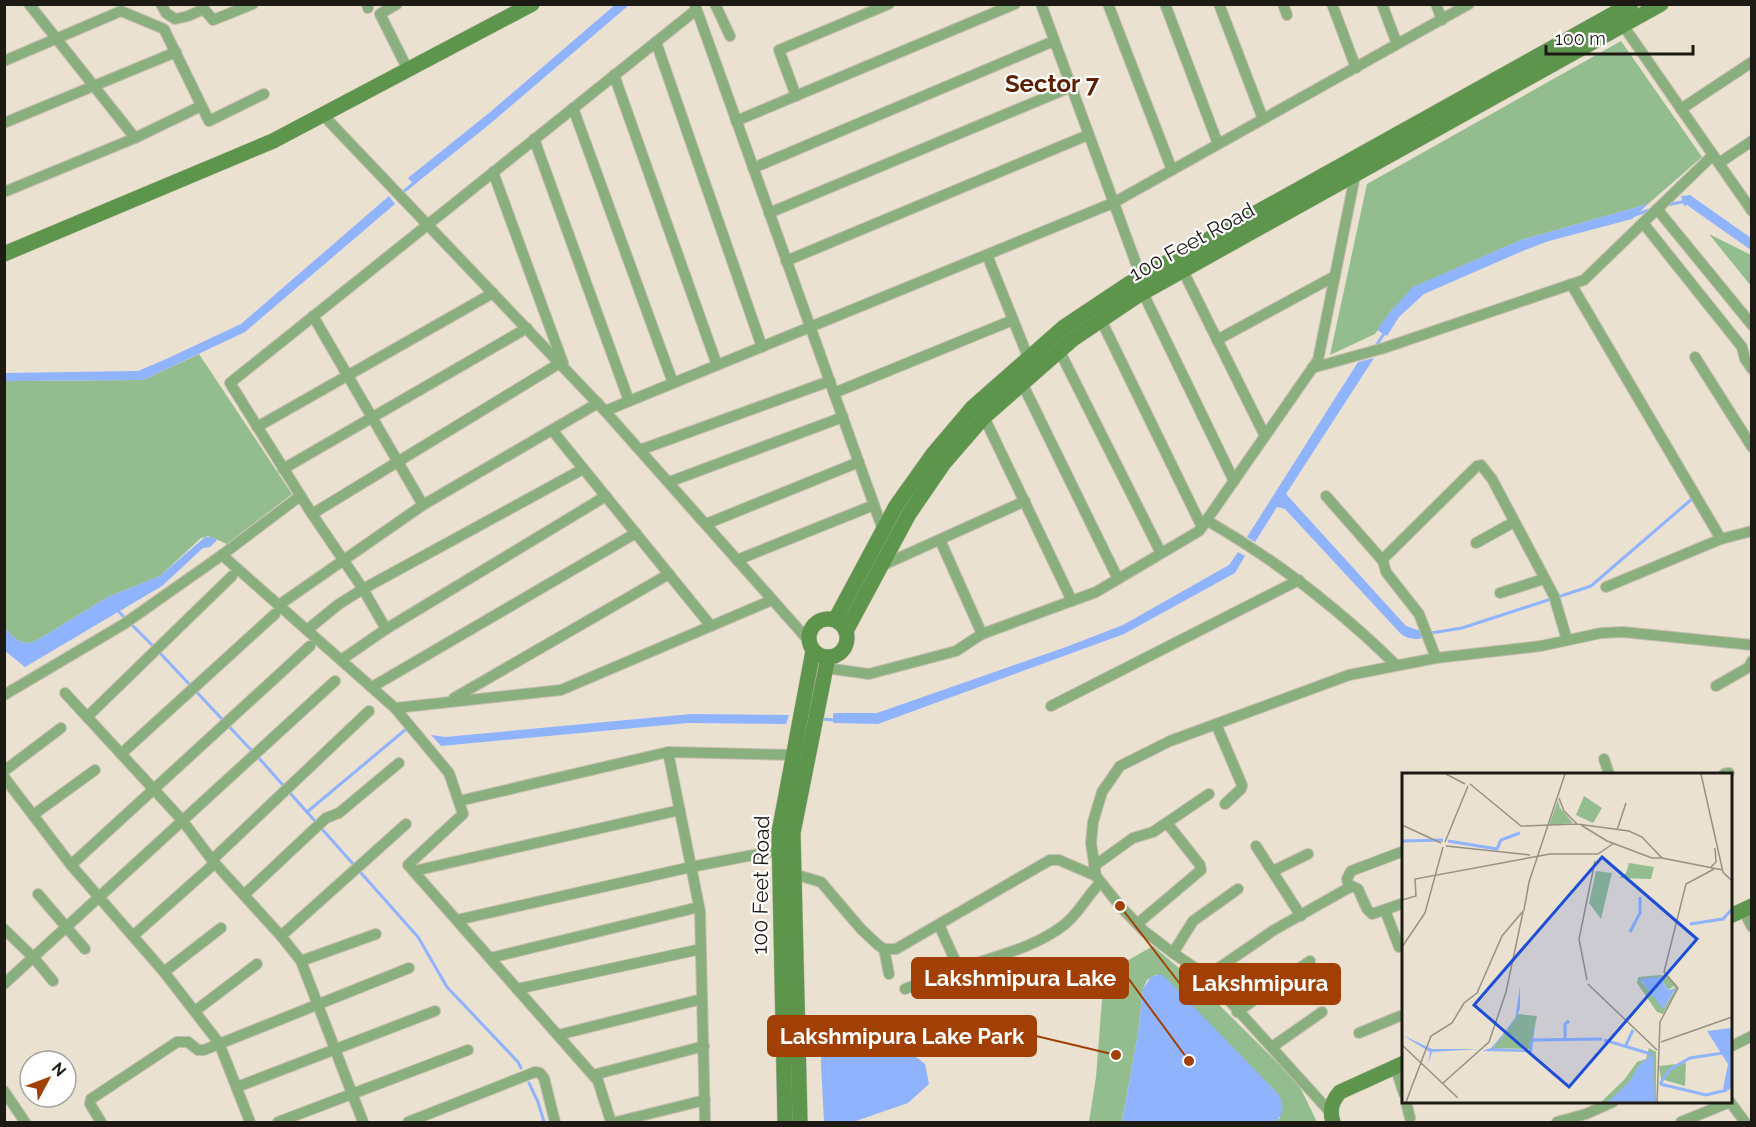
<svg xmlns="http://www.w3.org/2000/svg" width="1756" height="1127" font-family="Raleway,sans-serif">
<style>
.green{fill:#94bd8f}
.water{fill:#90b3fe}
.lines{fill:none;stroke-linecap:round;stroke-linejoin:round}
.stream{stroke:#90b3fe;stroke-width:3}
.street-casing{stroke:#c6bdae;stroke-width:12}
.secondary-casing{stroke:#c6bdae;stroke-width:16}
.street{stroke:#8aaf7f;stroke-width:10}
.secondary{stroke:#5e954d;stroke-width:15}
.labels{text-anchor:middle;stroke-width:4.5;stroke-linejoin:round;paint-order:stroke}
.street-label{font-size:21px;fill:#1d1a14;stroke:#fff}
.quarter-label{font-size:24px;font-weight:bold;fill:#5d1f00;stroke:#fff}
.inset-river{fill:none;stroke:#90b3fe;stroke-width:3}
.inset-road{fill:none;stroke:#999185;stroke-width:1.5}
.view{fill:#1d4ed8;fill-opacity:0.15;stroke:#1d4ed8;stroke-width:3}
.inset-edge{fill:none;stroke:#1d1a14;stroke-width:3}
.leader{fill:none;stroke:#a23f04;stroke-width:2}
.callout-dot{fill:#a23f04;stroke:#fff;stroke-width:2}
.callout{fill:#a23f04;stroke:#a23f04;stroke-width:2}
.callout-label{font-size:22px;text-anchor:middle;font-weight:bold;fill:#fff}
</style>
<rect width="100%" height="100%" fill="#ebe1d0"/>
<g class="green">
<path d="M1621,41L1702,157L1648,204L1521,240L1414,287L1391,311L1375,334L1330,355L1367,184Z"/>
<path d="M1709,234L1751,255V286Z"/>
<path d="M199,354L292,494L227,544L208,536L201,538L160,576L108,597L34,642C20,646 14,637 5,629V381L143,380Z"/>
<path d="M1153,946L1200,986L1298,1083L1317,1122H1275L1280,1118L1275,1091L1156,975L1147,980L1143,989L1138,1033L1122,1122H1089L1096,1077L1104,974Z"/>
</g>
<g class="water">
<path d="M616,4L629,5L491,123L414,185L408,178L489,113Z"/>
<path d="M1690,195L1751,238V250L1687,205L1684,206L1681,196Z"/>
<path d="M389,196L395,204L245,332L143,380L5,381V373L138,371L164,360L241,324Z"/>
<path d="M1648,204L1632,219L1549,241L1525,250L1424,294L1399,317L1387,336L1377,330L1391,311L1413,287L1521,240Z"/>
<path d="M1374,358L1286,494L1406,626L1421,631L1423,638C1414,640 1407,639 1400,633L1285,509L1277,507L1255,542L1247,537L1358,362Z"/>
<path d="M205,537H211L217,540L210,547L203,548L162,586L25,667L5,651V629C14,637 20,646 34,642L108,597L160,576Z"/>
<path d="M1238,552L1245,556L1235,573L1124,634L878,724L833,723V713H877L1066,647L1123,625L1229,565Z"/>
<path d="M691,714L789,715L786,724L688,723L441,746L431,735L445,737Z"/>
<path d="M1162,974L1278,1094C1285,1104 1284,1115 1275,1122H1122L1138,1033L1143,989L1151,977Z"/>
<path d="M845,1020L894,1040L925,1064L929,1084L908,1103L853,1122H824L821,1064L822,1027Z"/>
</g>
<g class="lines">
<g class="stream">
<path d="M402,193L415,182"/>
<path d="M1667,205L1687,201"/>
<path d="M1635,215L1649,210"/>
<path d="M1376,346L1385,332"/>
<path d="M1558,597L1591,586L1693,498"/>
<path d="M117,610L154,647"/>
<path d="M1431,633L1462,628L1551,599"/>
<path d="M159,652L253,752"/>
<path d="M821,719L835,720"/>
<path d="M258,757L418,937L447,987L518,1062L521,1068"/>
<path d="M307,812L405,730L409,731"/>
<path d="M529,1083L538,1102L544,1122"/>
</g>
<g class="street-casing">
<g id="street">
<path d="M29,4L135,138"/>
<path d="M161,4L166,13L175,19L188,16L204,9L213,20L253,4"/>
<path d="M367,4L368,8"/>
<path d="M397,4L380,14L408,70"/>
<path d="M715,4L730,36"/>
<path d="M1041,4L1141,277"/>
<path d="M1108,4L1172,170"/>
<path d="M1165,4L1218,144"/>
<path d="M1219,4L1263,119"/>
<path d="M1283,4L1287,15"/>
<path d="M1332,4L1356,68"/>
<path d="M1382,4L1397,44"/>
<path d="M1436,4L1442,20"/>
<path d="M695,5L883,530"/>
<path d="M1620,21L1752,211"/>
<path d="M656,42L762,347"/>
<path d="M4,61L121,11L164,29L209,121L264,94"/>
<path d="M614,75L717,365"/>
<path d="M796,96L779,50L889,4"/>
<path d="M573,108L673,383"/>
<path d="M1681,109L1752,62"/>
<path d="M323,115L605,411L809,641"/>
<path d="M736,121L1015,4"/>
<path d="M4,123L176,52"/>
<path d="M534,139L629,401"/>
<path d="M1719,163L1752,141"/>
<path d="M753,168L1054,41"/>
<path d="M493,172L563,363"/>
<path d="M4,192L135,138L201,106"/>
<path d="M1657,209L1752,325"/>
<path d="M769,213L1071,87"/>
<path d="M1643,223L1742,347L1745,359L1752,369"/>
<path d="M987,255L1028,357"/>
<path d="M786,261L1088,135"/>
<path d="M1183,271L1265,436"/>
<path d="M1571,284L1721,539"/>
<path d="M1143,293L1234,481"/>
<path d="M313,316L423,505"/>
<path d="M1101,320L1202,527"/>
<path d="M1217,340L1335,276"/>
<path d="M1059,350L1161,553"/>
<path d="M1695,357L1752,447"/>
<path d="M1312,368L1384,348L1584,280L1713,155"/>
<path d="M1022,383L1118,579"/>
<path d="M834,393L1013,320"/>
<path d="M605,411L1113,203L1469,4"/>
<path d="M984,417L1072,601"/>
<path d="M257,427L493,293"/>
<path d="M552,430L711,626"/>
<path d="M640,450L830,381"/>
<path d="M283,469L527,328"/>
<path d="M669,482L843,417"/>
<path d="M1326,496L1383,561"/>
<path d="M312,514L560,363"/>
<path d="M1206,520C1276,560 1339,609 1396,665"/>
<path d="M706,524L859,462"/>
<path d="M940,540L982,634"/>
<path d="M1476,543L1514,522"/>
<path d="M222,555L395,708L449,773L463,814L408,865L598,1081L611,1122"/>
<path d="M737,560L874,505"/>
<path d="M881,566L1025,501"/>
<path d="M1606,587L1721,539L1752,531"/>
<path d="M1500,593L1544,579"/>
<path d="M279,605L423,505L598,403"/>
<path d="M386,629L363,589L312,514L230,383L696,10"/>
<path d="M307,630L339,604L363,589L583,469"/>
<path d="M1436,658L1419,614L1386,572L1383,561L1385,557L1477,466L1481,465L1492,479L1554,596L1567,640"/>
<path d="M341,660L386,629L606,496"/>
<path d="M826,668L869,674L956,651L982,634L1096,592L1199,531L1318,360L1356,171"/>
<path d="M1716,686L1749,667L1752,661"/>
<path d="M372,687L636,533"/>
<path d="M65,693L182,820L212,860L281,936L301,961L363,1122"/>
<path d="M4,695L124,624L222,555L300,496"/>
<path d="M454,698L669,574"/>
<path d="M1051,706L1299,580"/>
<path d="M395,708L561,690L772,600"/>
<path d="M87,717L232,576"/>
<path d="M1216,724L1242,785L1241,789L1225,804"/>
<path d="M668,752L700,911L705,1122"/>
<path d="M121,754L275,614"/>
<path d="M1604,759L1609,774"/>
<path d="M4,771L61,728"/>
<path d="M1724,774L1729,773"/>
<path d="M4,777L71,865L310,646"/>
<path d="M459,801L668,752L793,755"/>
<path d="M33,815L95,770"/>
<path d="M1256,846L1301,916"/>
<path d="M212,860L369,711"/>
<path d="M71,865L164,972L219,1043L250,1122"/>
<path d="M1094,866L1133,838L1153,832L1209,794"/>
<path d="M414,871L680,810"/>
<path d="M1273,871L1308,854"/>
<path d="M794,874L821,882L861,929L878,945L884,949H896L1050,860H1059L1096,876"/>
<path d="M1349,888L1347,879L1351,871L1404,851"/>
<path d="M38,894L85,949"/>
<path d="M244,895L326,818L339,813L399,763"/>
<path d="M1385,910L1399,947"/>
<path d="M1743,910L1752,927"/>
<path d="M457,920L691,867L779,850"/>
<path d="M1137,924L1201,870L1200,865L1167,823"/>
<path d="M939,925L959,969"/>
<path d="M4,929L34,958L53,981"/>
<path d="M133,936L215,863"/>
<path d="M281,936L406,824"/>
<path d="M884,949L889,974"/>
<path d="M1173,953L1193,921L1238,889"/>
<path d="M490,958L699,907"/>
<path d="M301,961L376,934"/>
<path d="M164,972L221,928"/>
<path d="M1207,976L1274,930L1352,886L1358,889L1367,909L1372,914L1404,903"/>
<path d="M4,984L335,681"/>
<path d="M517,989L701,949"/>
<path d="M905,989C923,982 942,974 961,968C996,956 1034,948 1064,925C1079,913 1087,896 1100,883"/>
<path d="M195,1011L257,964"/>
<path d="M1237,1012L1310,961"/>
<path d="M1359,1033L1400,1016"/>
<path d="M558,1035L702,999"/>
<path d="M1272,1047L1322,1012"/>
<path d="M1730,1047L1752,1036"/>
<path d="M1395,1066L1404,1094"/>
<path d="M593,1075L704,1046"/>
<path d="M237,1087L435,1011"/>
<path d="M4,1091L25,1122"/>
<path d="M1406,1102L1410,1118"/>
<path d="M1730,1102L1745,1122"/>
<path d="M1330,1112L1207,976L1173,953L1144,931L1120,906L1096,876L1091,843L1093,822L1102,792L1120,766L1170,741L1349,675L1436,658L1541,646L1601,633L1623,632L1752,645"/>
<path d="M101,1122L90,1104L91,1099L177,1042H188L198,1050H204L409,968"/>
<path d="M278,1122L468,1050"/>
<path d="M408,1122L535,1072L540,1073L544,1078L555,1122"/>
<path d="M616,1122L705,1100"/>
<path d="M1557,1122L1586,1114L1613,1102"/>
<path d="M1681,1122L1730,1102"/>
</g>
</g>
<g class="secondary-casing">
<g id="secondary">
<path d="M4,254L273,141L532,4"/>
<circle cx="828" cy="638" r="19"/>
<path d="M835,620L896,506L933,454L972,408L1064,327L1130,283L1631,4"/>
<path d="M846,631L909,514L944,463L983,418L1073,339L1137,296L1661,4"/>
<path d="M1730,916L1752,906"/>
<path d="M785,1122L779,832L813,651"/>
<path d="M800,1122L793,833L828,657"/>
<path d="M1333,1122C1329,1110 1332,1101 1340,1092L1404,1063"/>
</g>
</g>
<use href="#street" class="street"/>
<use href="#secondary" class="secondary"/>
</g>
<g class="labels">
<g class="street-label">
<text transform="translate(1192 242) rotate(-29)" y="7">100 Feet Road</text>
<text transform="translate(761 885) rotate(-89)" y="7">100 Feet Road</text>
</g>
<g class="quarter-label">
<text x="1052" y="92">Sector 7</text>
</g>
</g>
<g transform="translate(1402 773)">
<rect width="330" height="330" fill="#ebe1d0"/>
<path d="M182,23L200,35L191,50L174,42ZM156,27L158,35L171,50L147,52ZM227,90L252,94L249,106L217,105L224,100ZM194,98L210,100L199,146L187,130ZM258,202L267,204L276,215L261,241L255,239L235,210L236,204ZM258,204L266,217L272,213L273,217L262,235L239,208ZM116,241L135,243L128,276L91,275ZM247,275L254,279V329H199L222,307L235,289L244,286ZM284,290L283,313L259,306L257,293Z" fill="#94bd8f" fill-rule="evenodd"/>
<path d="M258,204L266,217L274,215L261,236L238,206ZM118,213V235L114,247L91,275L127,277L133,253L130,279L80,278L89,275L113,247ZM330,255V312L327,317L321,316L326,291L305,258ZM0,262L30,276H78L30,279L26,291L34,300L26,291L28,279ZM251,281L253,329H206L227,309L237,292Z" fill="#90b3fe"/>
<path class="inset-river" d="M0,68L41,67M46,68L95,76L99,67L118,60M288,151L321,146L330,136M228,159L238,140V124M163,265V251L167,248M131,267L200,266M202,267L249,281M223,274L231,257M258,311L304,322L325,317M258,311L267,297L288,285L321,280"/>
<path class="inset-road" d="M44,1L63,11M299,1L321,99L330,108M68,11L119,53L175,51L227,58L240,64L260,85L321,97M157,25L162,38L175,51M0,52L39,70M179,52L205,68L250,85H261M215,57L224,30M43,69L66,13M44,73L128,82M308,95L314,89L313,75M0,127L14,123L13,106L148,81H196L212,70M0,174L23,140L41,74M185,207L177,166L193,88M186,211L255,277M259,269L330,244M0,272L56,325M41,310L87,269L104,219L121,139M4,329L29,263L50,250L62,230L75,220L100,163L122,137L127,109L163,1M255,329L258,249L276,215L262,199L284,111L312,96"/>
<path class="view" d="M200,84L295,166L167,314L72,232Z"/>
<rect width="330" height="330" class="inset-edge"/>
</g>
<path class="leader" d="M1189 1061L1128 978M1120 906L1180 984M1116 1055L1036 1036"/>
<g class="callout-dot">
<circle cx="1189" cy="1061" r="6"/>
<circle cx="1120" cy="906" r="6"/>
<circle cx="1116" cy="1055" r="6"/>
</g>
<g class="callout">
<rect x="912" y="958" width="216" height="40" rx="6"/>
<rect x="1180" y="964" width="160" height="40" rx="6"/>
<rect x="768" y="1016" width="268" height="40" rx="6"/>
</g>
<g class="callout-label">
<text x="1020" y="986">Lakshmipura Lake</text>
<text x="1260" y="991">Lakshmipura</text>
<text x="902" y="1044">Lakshmipura Lake Park</text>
</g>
<rect width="1756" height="1127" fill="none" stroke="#1d1a14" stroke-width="12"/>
<g transform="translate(48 1079) rotate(49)"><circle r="28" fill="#ffffff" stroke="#a5a3a1" stroke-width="1.5"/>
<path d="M0-4.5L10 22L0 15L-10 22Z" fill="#a23f04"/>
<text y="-9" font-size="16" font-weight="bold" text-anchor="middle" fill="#1d1a14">N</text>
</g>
<path d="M1546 45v9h147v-9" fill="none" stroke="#1d1a14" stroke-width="3"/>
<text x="1555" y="45" font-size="18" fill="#1d1a14" stroke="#ffffff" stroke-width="4.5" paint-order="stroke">100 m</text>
</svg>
